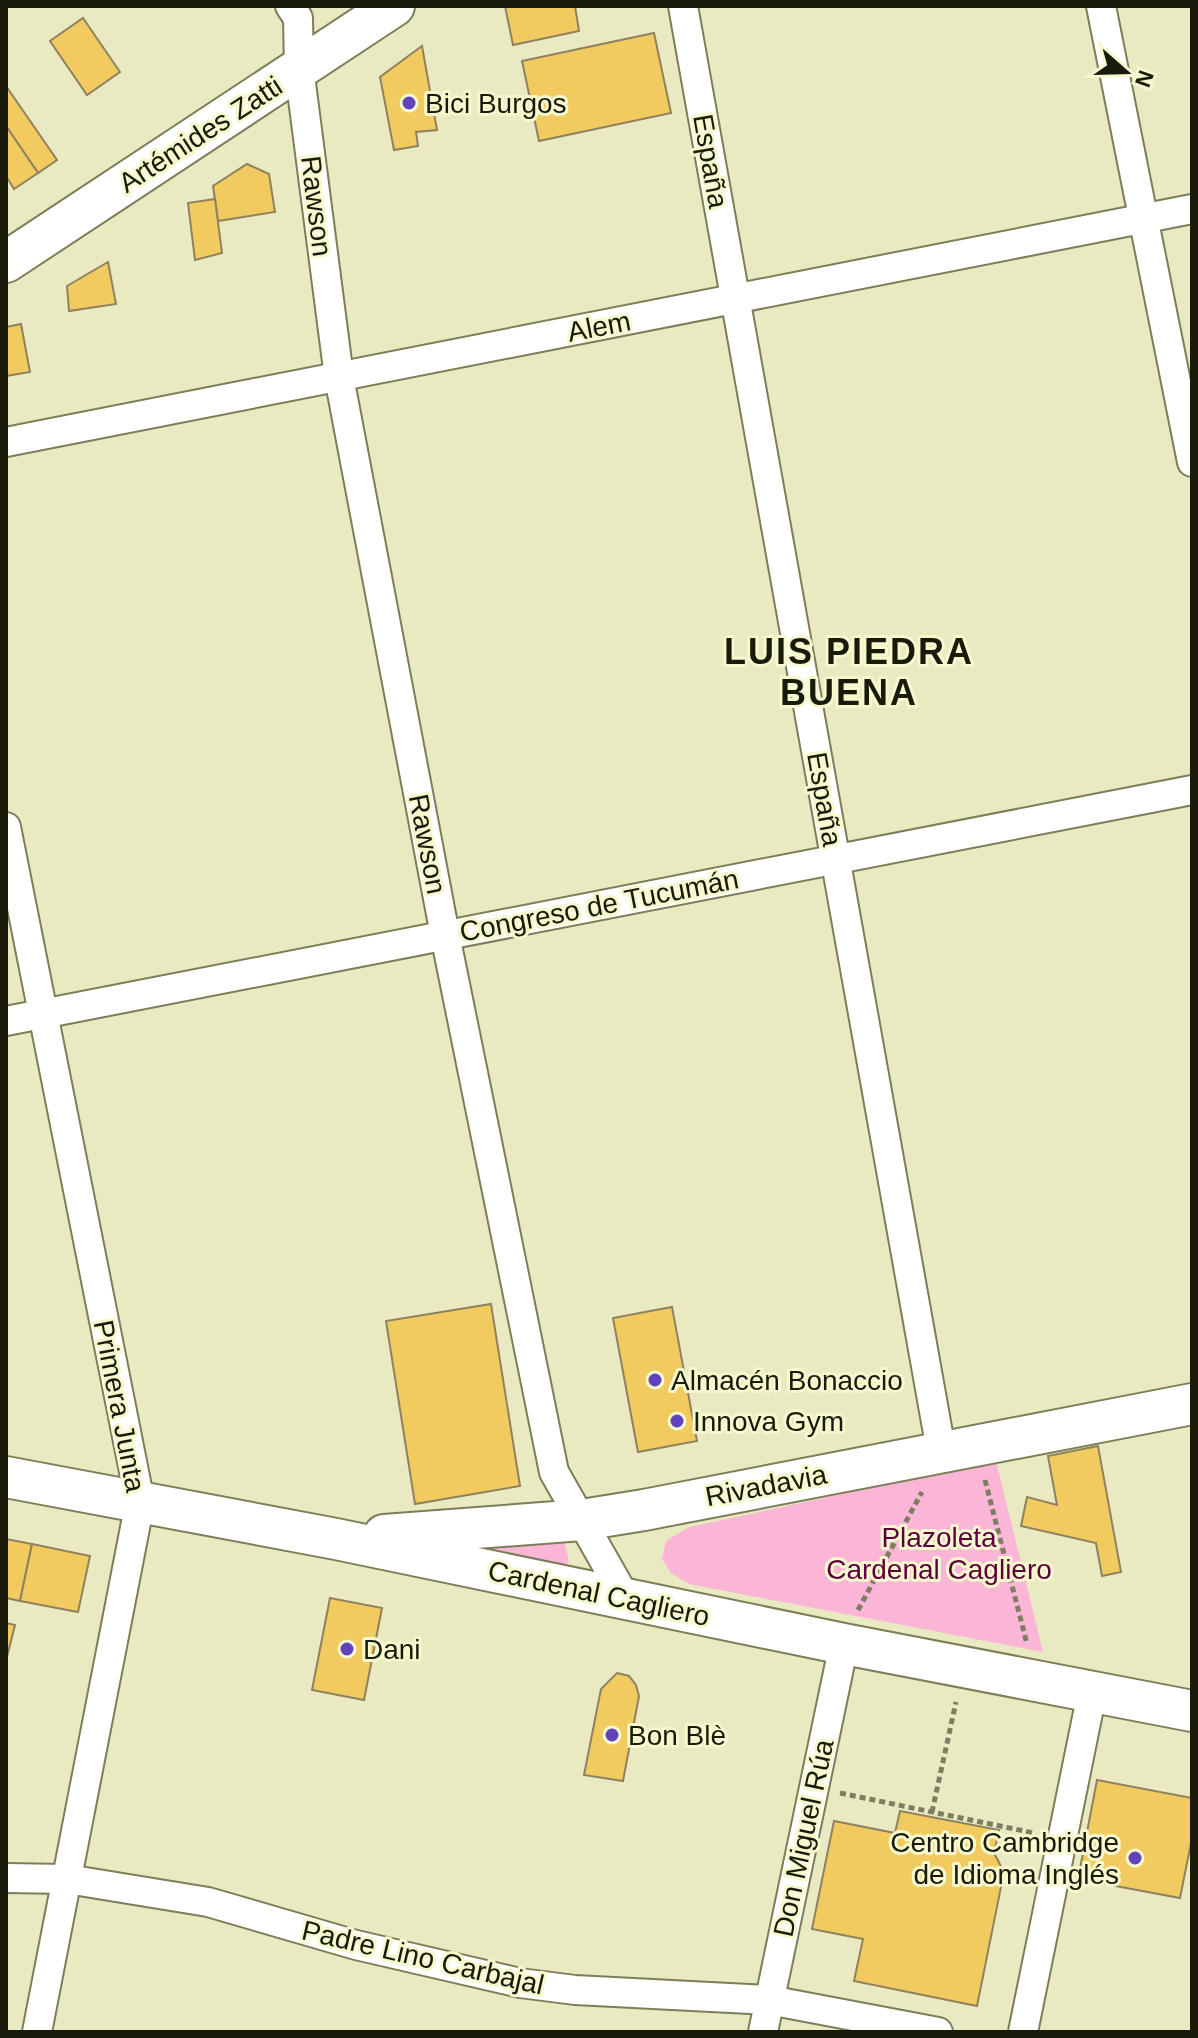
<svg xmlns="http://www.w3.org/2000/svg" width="1198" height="2038" font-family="Helvetica,sans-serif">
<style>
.green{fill:#fbb6d7}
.building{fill:#f2cb60;stroke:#90825e;stroke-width:2}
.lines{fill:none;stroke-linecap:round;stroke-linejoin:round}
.street-casing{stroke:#7d7e58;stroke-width:32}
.secondary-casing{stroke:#7d7e58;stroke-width:44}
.path{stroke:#7d7d62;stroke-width:5;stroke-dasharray:6 4;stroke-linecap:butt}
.street{stroke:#fff;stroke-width:28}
.secondary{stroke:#fff;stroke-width:40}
.poi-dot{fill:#6143bc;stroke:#f6f8ce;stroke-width:3}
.labels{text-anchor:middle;stroke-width:6;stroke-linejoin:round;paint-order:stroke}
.poi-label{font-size:28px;fill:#1a1a0b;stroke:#f6f8ce;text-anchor:start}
.street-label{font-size:28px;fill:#1a1a0b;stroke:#f6f8ce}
.park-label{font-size:28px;fill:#5b003a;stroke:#f6f8ce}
.district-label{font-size:36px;font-weight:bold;letter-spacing:2px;fill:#1a1a0b;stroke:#f6f8ce}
</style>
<rect width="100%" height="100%" fill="#e9eac1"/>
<g class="green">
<path d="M996,1461L1043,1652L689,1584L671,1573L662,1559L666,1541L689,1527Z"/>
<path d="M564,1540L569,1562L566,1565L482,1547Z"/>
</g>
<g class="building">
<path d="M505,6H575L579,31L513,45Z"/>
<path d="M83,18L120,72L87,95L50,41Z"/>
<path d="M654,33L671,113L539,141L522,61Z"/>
<path d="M422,46L437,130L416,132L418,146L394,150L380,77Z"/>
<path d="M6,86L57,160L38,173L6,126Z"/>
<path d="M6,126L38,173L14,189L6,176Z"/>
<path d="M247,164L269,174L275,212L218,221L213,186Z"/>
<path d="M215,199L222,253L195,260L188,203Z"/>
<path d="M108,262L116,304L69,311L67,286Z"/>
<path d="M21,324L30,372L6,376V327Z"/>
<path d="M491,1304L520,1486L415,1504L386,1321Z"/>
<path d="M672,1307L697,1441L638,1452L613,1318Z"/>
<path d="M1098,1446L1121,1572L1102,1576L1096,1543L1021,1526L1027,1497L1057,1505L1048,1456Z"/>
<path d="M6,1539L32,1544L20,1601L6,1598Z"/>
<path d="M32,1544L90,1556L78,1612L20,1601Z"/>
<path d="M330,1598L382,1608L364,1700L312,1690Z"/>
<path d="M6,1623L15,1625L6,1661Z"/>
<path d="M617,1673L629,1676L636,1685L639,1696L623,1781L584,1775L601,1689Z"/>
<path d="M1097,1780L1192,1798V1838L1180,1898L1078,1879Z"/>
<path d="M900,1811L999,1830L994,1853L1004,1872L977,2006L854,1981L863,1939L812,1929L834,1821L895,1833Z"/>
</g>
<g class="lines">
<g class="street-casing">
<g id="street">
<path d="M290,6L298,18L299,68L339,377L445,935L554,1472L626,1599"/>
<path d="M683,6L941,1450"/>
<path d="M1101,6L1192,462"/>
<path d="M6,442L1192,209"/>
<path d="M6,827L140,1502L37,2032"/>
<path d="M6,1021L1192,790"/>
<path d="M6,1878L67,1879L208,1902L356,1945L520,1983L575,1990L769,2000L938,2032"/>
<path d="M763,2032L844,1644"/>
<path d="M1023,2032L1092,1693"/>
</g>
</g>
<g class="secondary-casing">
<g id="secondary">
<path d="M6,262L394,6"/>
<path d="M6,1477L336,1539L844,1644L1192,1711"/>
<path d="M384,1535L582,1520L644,1510L1192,1404"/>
</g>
</g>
<g class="path">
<path d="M985,1480L1027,1644"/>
<path d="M858,1610L922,1492"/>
<path d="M840,1793L1034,1833"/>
<path d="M932,1812L956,1702"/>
</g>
<use href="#street" class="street"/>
<use href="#secondary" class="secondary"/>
</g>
<g class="poi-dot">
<circle cx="409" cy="103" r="8"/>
<circle cx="655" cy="1380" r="8"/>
<circle cx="677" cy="1421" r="8"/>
<circle cx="347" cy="1649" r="8"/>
<circle cx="612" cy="1735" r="8"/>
<circle cx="1135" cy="1858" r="8"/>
</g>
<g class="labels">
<g class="poi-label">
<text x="425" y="113">Bici Burgos</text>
<text x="671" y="1390">Almacén Bonaccio</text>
<text x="693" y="1431">Innova Gym</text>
<text x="363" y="1659">Dani</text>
<text x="628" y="1745">Bon Blè</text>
<text x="1119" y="1852" text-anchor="end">Centro Cambridge<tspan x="1119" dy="32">de Idioma Inglés</tspan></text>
</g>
<g class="street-label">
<text transform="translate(200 134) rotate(-33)" y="10">Artémides Zatti</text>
<text transform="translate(711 161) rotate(80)" y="10">España</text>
<text transform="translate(317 206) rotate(83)" y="10">Rawson</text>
<text transform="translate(599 326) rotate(-11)" y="10">Alem</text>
<text transform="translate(825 799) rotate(80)" y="10">España</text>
<text transform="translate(428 844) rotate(79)" y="10">Rawson</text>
<text transform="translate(599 905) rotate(-11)" y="10">Congreso de Tucumán</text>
<text transform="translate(120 1406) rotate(79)" y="10">Primera Junta</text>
<text transform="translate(766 1485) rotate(-11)" y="10">Rivadavia</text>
<text transform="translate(599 1593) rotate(12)" y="10">Cardenal Cagliero</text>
<text transform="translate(803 1838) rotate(-78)" y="10">Don Miguel Rúa</text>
<text transform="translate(423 1957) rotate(13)" y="10">Padre Lino Carbajal</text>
</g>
<g class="park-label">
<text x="939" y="1547">Plazoleta<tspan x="939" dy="32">Cardenal Cagliero</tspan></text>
</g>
<g class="district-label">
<text x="849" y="664">LUIS PIEDRA<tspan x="849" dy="41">BUENA</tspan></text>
</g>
</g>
<rect width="1198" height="2038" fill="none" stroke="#1a1a0b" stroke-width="16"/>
<g transform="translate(1126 72) rotate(110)" stroke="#f6f8ce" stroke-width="6" paint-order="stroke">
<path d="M0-6L14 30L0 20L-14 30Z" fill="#1a1a0b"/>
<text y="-12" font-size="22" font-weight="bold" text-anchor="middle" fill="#1a1a0b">N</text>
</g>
</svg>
